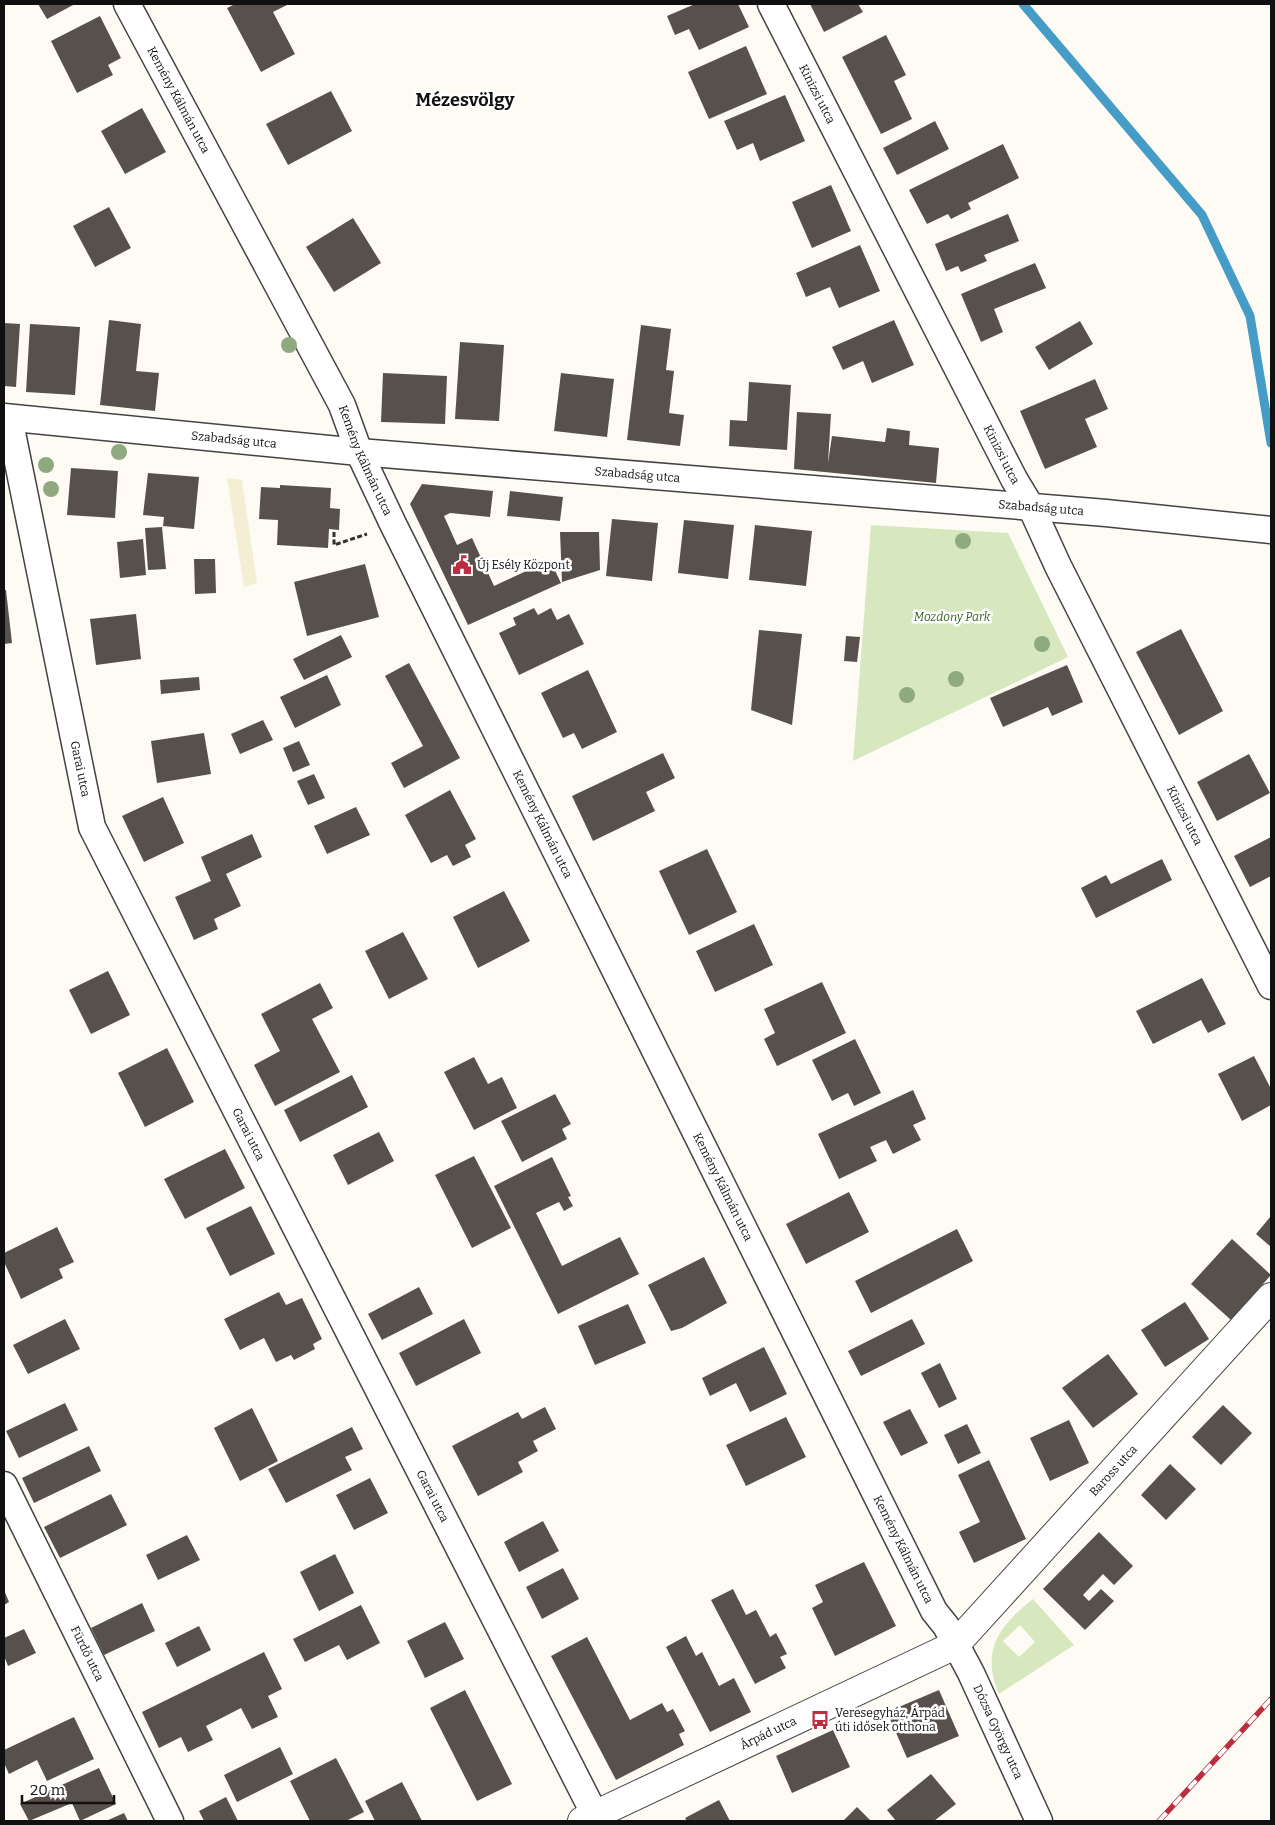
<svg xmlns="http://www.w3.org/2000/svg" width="1275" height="1825" font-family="Bitter,serif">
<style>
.farmland{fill:#f4efd4}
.green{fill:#d7e8be;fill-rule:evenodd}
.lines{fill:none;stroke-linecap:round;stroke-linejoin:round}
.stream{stroke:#459dc7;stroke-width:9}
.building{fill:#58504d}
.minor-casing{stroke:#434343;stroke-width:29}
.tertiary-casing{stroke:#434343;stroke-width:30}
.path{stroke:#323232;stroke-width:3;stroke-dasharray:5 2.5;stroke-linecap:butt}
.minor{stroke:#fff;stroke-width:26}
.tertiary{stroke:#fff;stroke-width:28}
.rail-casing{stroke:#ba2e3f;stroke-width:5.5}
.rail{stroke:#fff;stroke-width:4;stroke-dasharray:11;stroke-linecap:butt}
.tree{fill:#8fa980}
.labels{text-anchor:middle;stroke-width:5;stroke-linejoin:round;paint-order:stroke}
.street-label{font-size:12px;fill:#101010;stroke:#fff}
.poi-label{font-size:12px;fill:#101010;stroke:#fff;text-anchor:start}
.park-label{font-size:12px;font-style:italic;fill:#356622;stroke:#fff}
.district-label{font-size:18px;font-weight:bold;fill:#101010;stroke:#fff}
</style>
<rect width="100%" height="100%" fill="#fefbf4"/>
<path class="farmland" d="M227,478L242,480L257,583L244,587Z"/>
<g class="green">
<path d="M871,525L1008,533L1068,657L853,761Z"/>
<path d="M1033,1599L1074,1645L999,1694C980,1650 1000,1625 1033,1599ZM1020,1625L1035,1642L1019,1657L1003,1641Z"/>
</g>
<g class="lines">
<path class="stream" d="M1023,4L1202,215L1250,316L1271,443"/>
</g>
<g class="building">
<path d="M38,4H75L47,19Z"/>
<path d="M235,4H289L273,12L295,54L261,72L227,8Z"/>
<path d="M695,4H738L749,27L699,50L689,29L675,35L667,16Z"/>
<path d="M810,4H858L863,12L824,32Z"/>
<path d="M100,16L121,58L108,65L113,75L77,93L51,41Z"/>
<path d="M886,35L906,75L894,81L912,119L881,134L842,57Z"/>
<path d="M746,46L767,94L709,119L688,72Z"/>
<path d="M331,91L352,131L288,165L266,124Z"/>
<path d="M785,95L805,141L760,161L753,143L737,150L724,121Z"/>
<path d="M142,108L166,152L125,174L101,131Z"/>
<path d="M935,121L949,149L897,175L883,148Z"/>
<path d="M1003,144L1019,178L968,203L971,209L951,219L948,214L927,224L909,190Z"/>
<path d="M831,185L851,231L812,248L792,202Z"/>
<path d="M109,207L131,248L95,267L73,226Z"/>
<path d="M1008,214L1019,241L984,255L987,261L961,272L958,266L946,271L935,244Z"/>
<path d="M353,218L381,263L334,292L306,247Z"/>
<path d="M860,245L880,291L839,308L830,287L806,297L796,273Z"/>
<path d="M1035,263L1046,288L994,309L1003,332L981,342L961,294Z"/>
<path d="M109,320L141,324L136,371L159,373L155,411L100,405Z"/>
<path d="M894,320L914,365L872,383L863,361L843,370L832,347Z"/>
<path d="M1080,321L1093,344L1049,370L1035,347Z"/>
<path d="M4,323L20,324L16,387L4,386Z"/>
<path d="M30,324L80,327L75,395L26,392Z"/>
<path d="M641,325L671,329L666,370L674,371L669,413L684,415L680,446L627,440Z"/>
<path d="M460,342L504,345L499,421L455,419Z"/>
<path d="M383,373L447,376L445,424L381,422Z"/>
<path d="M561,373L614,379L607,437L554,431Z"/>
<path d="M1095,379L1108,409L1085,419L1097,447L1045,469L1020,411Z"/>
<path d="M749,382L791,385L787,450L729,446L730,420L747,421Z"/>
<path d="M797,412L831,414L828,463L832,436L885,442L887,428L910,431L909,445L939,448L936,483L794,469Z"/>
<path d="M71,468L118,471L115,518L67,515Z"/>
<path d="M148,473L199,477L194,529L163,526L164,517L143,515Z"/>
<path d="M422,484L493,491L490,517L450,513L444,516L457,545L472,538L494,586L550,560L561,583L468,625L410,504Z"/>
<path d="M280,485L331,488L330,508L340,509L339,530L329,529L328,548L277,545L278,520L259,519L261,487L280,488Z"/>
<path d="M510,491L563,497L560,521L507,516Z"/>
<path d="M612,519L658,523L652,581L606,576Z"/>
<path d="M684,520L734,525L728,579L678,573Z"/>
<path d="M755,525L812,531L806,586L749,580Z"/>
<path d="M162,527L166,569L148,570L145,528Z"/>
<path d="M560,532H599L600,570L562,582Z"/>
<path d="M143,539L146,575L120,578L117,542Z"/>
<path d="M194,559H215L216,593L195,594Z"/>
<path d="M365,564L379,617L307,636L294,582Z"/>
<path d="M4,590H6L12,643L4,644Z"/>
<path d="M534,608L538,615L551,608L557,620L569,614L584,644L519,675L499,633L516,625L513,618Z"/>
<path d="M136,614L141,659L96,665L90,619Z"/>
<path d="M1181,629L1223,711L1179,735L1136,652Z"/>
<path d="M759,630L802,634L792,725L751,710Z"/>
<path d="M341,635L352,657L304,680L293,659Z"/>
<path d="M846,636L860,637L857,662L844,661Z"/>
<path d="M409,663L460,758L404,788L391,763L423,746L385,676Z"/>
<path d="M1067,665L1083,702L1052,716L1048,707L1003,727L990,698Z"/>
<path d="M588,670L617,732L582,749L574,733L563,738L541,693Z"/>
<path d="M327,675L341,705L295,728L280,697Z"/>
<path d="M199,677L200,690L161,694L160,680Z"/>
<path d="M263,720L273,740L240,754L231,734Z"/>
<path d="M204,733L211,774L157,783L151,741Z"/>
<path d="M299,741L310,765L293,772L283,748Z"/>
<path d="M663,753L675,778L646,792L655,811L593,841L572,796Z"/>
<path d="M1249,754L1270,793L1217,821L1197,782Z"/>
<path d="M314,774L325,798L308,805L297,781Z"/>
<path d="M450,790L476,839L465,845L471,857L453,866L447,855L431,863L405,815Z"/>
<path d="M163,797L184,843L144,862L122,816Z"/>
<path d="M356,807L370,835L327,854L314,826Z"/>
<path d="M252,834L262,857L226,874L241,906L214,919L218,929L194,940L175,897L211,881L201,857Z"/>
<path d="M1271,837V876L1250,887L1234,856Z"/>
<path d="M707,849L737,912L689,935L659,871Z"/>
<path d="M1162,859L1172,880L1096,918L1081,888L1106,875L1111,884Z"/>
<path d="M504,891L530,941L478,968L453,917Z"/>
<path d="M754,924L773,965L715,992L696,951Z"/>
<path d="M403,932L428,979L389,999L365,951Z"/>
<path d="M108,971L130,1015L91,1034L69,990Z"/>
<path d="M1202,978L1226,1024L1208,1033L1201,1020L1153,1044L1136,1011Z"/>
<path d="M822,982L846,1033L777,1066L764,1039L775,1033L764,1009Z"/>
<path d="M320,983L333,1008L312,1019L340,1072L275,1106L254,1065L280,1051L261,1014Z"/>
<path d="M855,1039L881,1093L854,1106L848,1093L832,1101L812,1060Z"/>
<path d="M167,1048L194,1102L145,1127L118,1073Z"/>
<path d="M1254,1056L1271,1089V1105L1242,1121L1218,1074Z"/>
<path d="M474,1057L488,1084L502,1077L517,1108L474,1130L444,1072Z"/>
<path d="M352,1075L368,1107L300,1142L284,1110Z"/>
<path d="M913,1090L926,1119L913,1125L921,1140L893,1154L886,1140L870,1147L877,1161L839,1179L818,1134Z"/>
<path d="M555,1094L571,1124L562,1129L567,1139L522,1162L501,1121Z"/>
<path d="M379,1132L394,1161L348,1185L333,1155Z"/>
<path d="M225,1149L245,1188L185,1219L164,1179Z"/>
<path d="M474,1156L511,1228L472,1248L435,1175Z"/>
<path d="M552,1157L571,1196L568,1197L573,1206L564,1211L559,1202L536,1213L562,1266L620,1237L639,1274L558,1314L494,1186Z"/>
<path d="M849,1192L869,1232L806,1264L786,1224Z"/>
<path d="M251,1206L275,1254L230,1276L206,1228Z"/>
<path d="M1271,1216V1247L1256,1234Z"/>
<path d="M57,1227L74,1262L59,1269L63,1278L21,1299L4,1262V1253Z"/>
<path d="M957,1229L973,1261L871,1313L855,1281Z"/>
<path d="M1232,1239L1271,1275L1231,1320L1191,1284Z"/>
<path d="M704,1257L727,1303L682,1328L671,1331L648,1285Z"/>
<path d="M419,1287L433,1314L382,1340L368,1314Z"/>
<path d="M279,1292L286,1305L302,1298L322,1339L313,1344L315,1349L294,1360L291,1355L276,1362L264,1338L240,1350L224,1319Z"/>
<path d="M1185,1302L1209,1339L1165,1367L1141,1330Z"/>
<path d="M628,1304L646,1343L595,1365L578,1326Z"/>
<path d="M65,1319L80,1349L28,1374L13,1345Z"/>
<path d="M464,1319L481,1353L416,1386L399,1353Z"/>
<path d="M912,1319L925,1344L861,1376L848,1351Z"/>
<path d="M764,1347L787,1394L750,1412L736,1383L710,1396L702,1378Z"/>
<path d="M1108,1354L1138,1394L1093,1428L1062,1388Z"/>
<path d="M940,1363L957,1399L939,1408L921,1373Z"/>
<path d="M65,1403L78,1430L19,1458L6,1431Z"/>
<path d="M1223,1405L1252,1433L1221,1465L1192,1437Z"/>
<path d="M545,1407L556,1429L533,1441L538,1451L518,1462L523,1472L478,1496L452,1446L518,1412L522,1419Z"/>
<path d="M252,1408L278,1461L240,1481L214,1428Z"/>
<path d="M910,1409L928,1443L901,1456L883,1422Z"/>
<path d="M786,1417L806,1457L746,1486L726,1445Z"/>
<path d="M1069,1420L1089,1463L1050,1481L1030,1438Z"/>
<path d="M967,1424L981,1453L958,1464L944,1435Z"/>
<path d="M352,1427L363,1449L345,1457L352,1470L286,1503L268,1469Z"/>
<path d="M89,1446L101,1471L34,1503L22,1478Z"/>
<path d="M989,1460L1026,1539L974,1563L959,1532L980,1522L958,1475Z"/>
<path d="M1170,1464L1196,1489L1166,1520L1141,1495Z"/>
<path d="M370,1478L388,1513L354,1530L336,1495Z"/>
<path d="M111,1494L127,1525L60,1558L44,1527Z"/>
<path d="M543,1521L559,1551L519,1572L504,1542Z"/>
<path d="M1099,1532L1133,1566L1114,1585L1103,1574L1083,1595L1089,1601L1101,1589L1114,1601L1085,1630L1043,1589Z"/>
<path d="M187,1535L200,1560L158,1580L146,1555Z"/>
<path d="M335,1554L354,1593L319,1611L300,1572Z"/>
<path d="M864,1562L896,1626L835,1656L812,1608L823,1602L815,1585Z"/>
<path d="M563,1568L579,1599L542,1619L526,1587Z"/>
<path d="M733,1589L746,1615L756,1610L770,1637L776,1633L787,1654L780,1657L786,1668L755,1684L711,1600Z"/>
<path d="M4,1590L9,1602L4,1605Z"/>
<path d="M142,1603L155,1631L104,1655L91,1628Z"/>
<path d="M361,1605L380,1643L347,1660L339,1645L305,1662L293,1639Z"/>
<path d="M445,1622L464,1659L425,1678L407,1641Z"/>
<path d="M199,1626L211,1650L177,1667L165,1643Z"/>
<path d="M24,1629L36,1653L8,1666L4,1656V1638Z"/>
<path d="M686,1636L696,1656L702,1652L719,1686L734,1678L751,1712L710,1732L666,1647Z"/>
<path d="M587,1637L630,1720L662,1703L667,1712L673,1709L685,1731L679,1734L684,1745L616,1780L551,1656Z"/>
<path d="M264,1652L282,1689L268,1696L278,1717L252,1729L241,1708L206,1726L213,1740L188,1752L181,1737L159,1748L142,1712Z"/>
<path d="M465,1690L512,1784L477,1801L430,1708Z"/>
<path d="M939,1690L959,1736L907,1758L887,1712Z"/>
<path d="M74,1717L94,1759L47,1781L37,1760L9,1774L4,1763V1750Z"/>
<path d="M833,1730L850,1767L792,1793L776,1756Z"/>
<path d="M280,1747L293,1774L237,1802L224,1775Z"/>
<path d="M336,1758L364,1812L346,1821H310L290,1781Z"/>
<path d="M99,1768L116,1804L80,1821L72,1803L29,1821L20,1804Z"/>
<path d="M931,1774L956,1804L934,1821H896L887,1810Z"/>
<path d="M402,1782L422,1821H375L365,1801Z"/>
<path d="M226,1797L238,1821H204L199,1811Z"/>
<path d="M719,1800L730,1821H687L685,1818Z"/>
<path d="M857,1807L871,1821H843Z"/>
<path d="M124,1813L128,1821H106Z"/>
</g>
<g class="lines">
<g class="minor-casing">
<g id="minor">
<path id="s1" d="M127,4L342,405L359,452L393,524L934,1611L946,1626L971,1673L1039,1821"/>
<path id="s2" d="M771,4L1014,479L1032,509L1058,566L1271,986"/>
<path id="s3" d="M4,417L359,452L1106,513L1271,530"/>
<path id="s4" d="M9,418L92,827L595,1815"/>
<path id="s5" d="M4,1485L170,1821"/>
</g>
</g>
<g class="tertiary-casing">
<g id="tertiary">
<path id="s6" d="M582,1821L955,1645L1271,1297"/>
</g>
</g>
<path class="path" d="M334,532V545L367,534"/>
<use href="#minor" class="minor"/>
<use href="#tertiary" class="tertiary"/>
<g class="rail-casing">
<path id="rail" d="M1159,1821L1271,1699"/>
</g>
<use href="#rail" class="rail"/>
</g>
<g class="tree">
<circle cx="289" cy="345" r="8"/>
<circle cx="119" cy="452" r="8"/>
<circle cx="46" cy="465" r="8"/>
<circle cx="51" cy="489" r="8"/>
<circle cx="963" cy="541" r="8"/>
<circle cx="1042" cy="644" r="8"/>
<circle cx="956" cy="679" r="8"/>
<circle cx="907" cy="695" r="8"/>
</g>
<defs>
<g id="civic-bare" transform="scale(1.5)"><path d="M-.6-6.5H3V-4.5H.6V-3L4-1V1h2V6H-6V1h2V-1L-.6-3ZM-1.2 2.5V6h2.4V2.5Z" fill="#ba2e3f" stroke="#fff" stroke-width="2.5" paint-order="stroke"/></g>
<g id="bus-bare" transform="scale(1.5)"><path d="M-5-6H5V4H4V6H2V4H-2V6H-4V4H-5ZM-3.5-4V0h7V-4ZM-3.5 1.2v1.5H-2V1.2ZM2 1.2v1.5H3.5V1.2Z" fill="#ba2e3f" stroke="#fff" stroke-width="2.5" paint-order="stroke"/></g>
</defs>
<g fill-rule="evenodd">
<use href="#civic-bare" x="462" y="565"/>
<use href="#bus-bare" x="820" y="1720"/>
</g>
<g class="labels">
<g class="street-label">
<text dy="4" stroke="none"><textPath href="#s2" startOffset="101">Kinizsi utca</textPath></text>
<text dy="4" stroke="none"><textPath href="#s1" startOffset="109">Kemény Kálmán utca</textPath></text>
<text dy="4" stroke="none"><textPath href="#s3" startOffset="231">Szabadság utca</textPath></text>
<text dy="4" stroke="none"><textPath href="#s2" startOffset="506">Kinizsi utca</textPath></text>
<text dy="4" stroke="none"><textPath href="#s1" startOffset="515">Kemény Kálmán utca</textPath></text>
<text dy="4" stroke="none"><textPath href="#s3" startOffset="636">Szabadság utca</textPath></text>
<text dy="4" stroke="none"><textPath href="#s3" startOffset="1041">Szabadság utca</textPath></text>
<text dy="4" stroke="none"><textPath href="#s4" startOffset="358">Garai utca</textPath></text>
<text dy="4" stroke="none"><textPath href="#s2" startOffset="911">Kinizsi utca</textPath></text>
<text dy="4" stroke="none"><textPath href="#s1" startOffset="920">Kemény Kálmán utca</textPath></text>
<text dy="4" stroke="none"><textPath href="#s4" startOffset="762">Garai utca</textPath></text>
<text dy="4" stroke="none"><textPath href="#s1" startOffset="1325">Kemény Kálmán utca</textPath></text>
<text dy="4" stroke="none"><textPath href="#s6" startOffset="648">Baross utca</textPath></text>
<text dy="4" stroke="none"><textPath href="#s4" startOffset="1168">Garai utca</textPath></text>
<text dy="4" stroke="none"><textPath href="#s1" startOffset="1730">Kemény Kálmán utca</textPath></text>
<text dy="4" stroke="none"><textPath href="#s5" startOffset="188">Fürdő utca</textPath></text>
<text dy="4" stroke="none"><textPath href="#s1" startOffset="1936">Dózsa György utca</textPath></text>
<text dy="4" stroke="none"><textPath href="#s6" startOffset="206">Árpád utca</textPath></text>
</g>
<g class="poi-label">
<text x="477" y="569">Új Esély Központ</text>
<text x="835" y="1717">Veresegyház, Árpád<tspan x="835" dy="14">úti idősek otthona</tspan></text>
</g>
<g class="park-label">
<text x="952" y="621">Mozdony Park</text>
</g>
<g class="district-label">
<text x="465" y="106">Mézesvölgy</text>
</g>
</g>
<rect width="1275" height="1825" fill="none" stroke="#101010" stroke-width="10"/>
<path d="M22 1795v8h92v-8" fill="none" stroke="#101010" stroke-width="2.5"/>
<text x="30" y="1795" font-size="15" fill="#101010" stroke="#ffffff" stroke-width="4" paint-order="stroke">20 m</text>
</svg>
